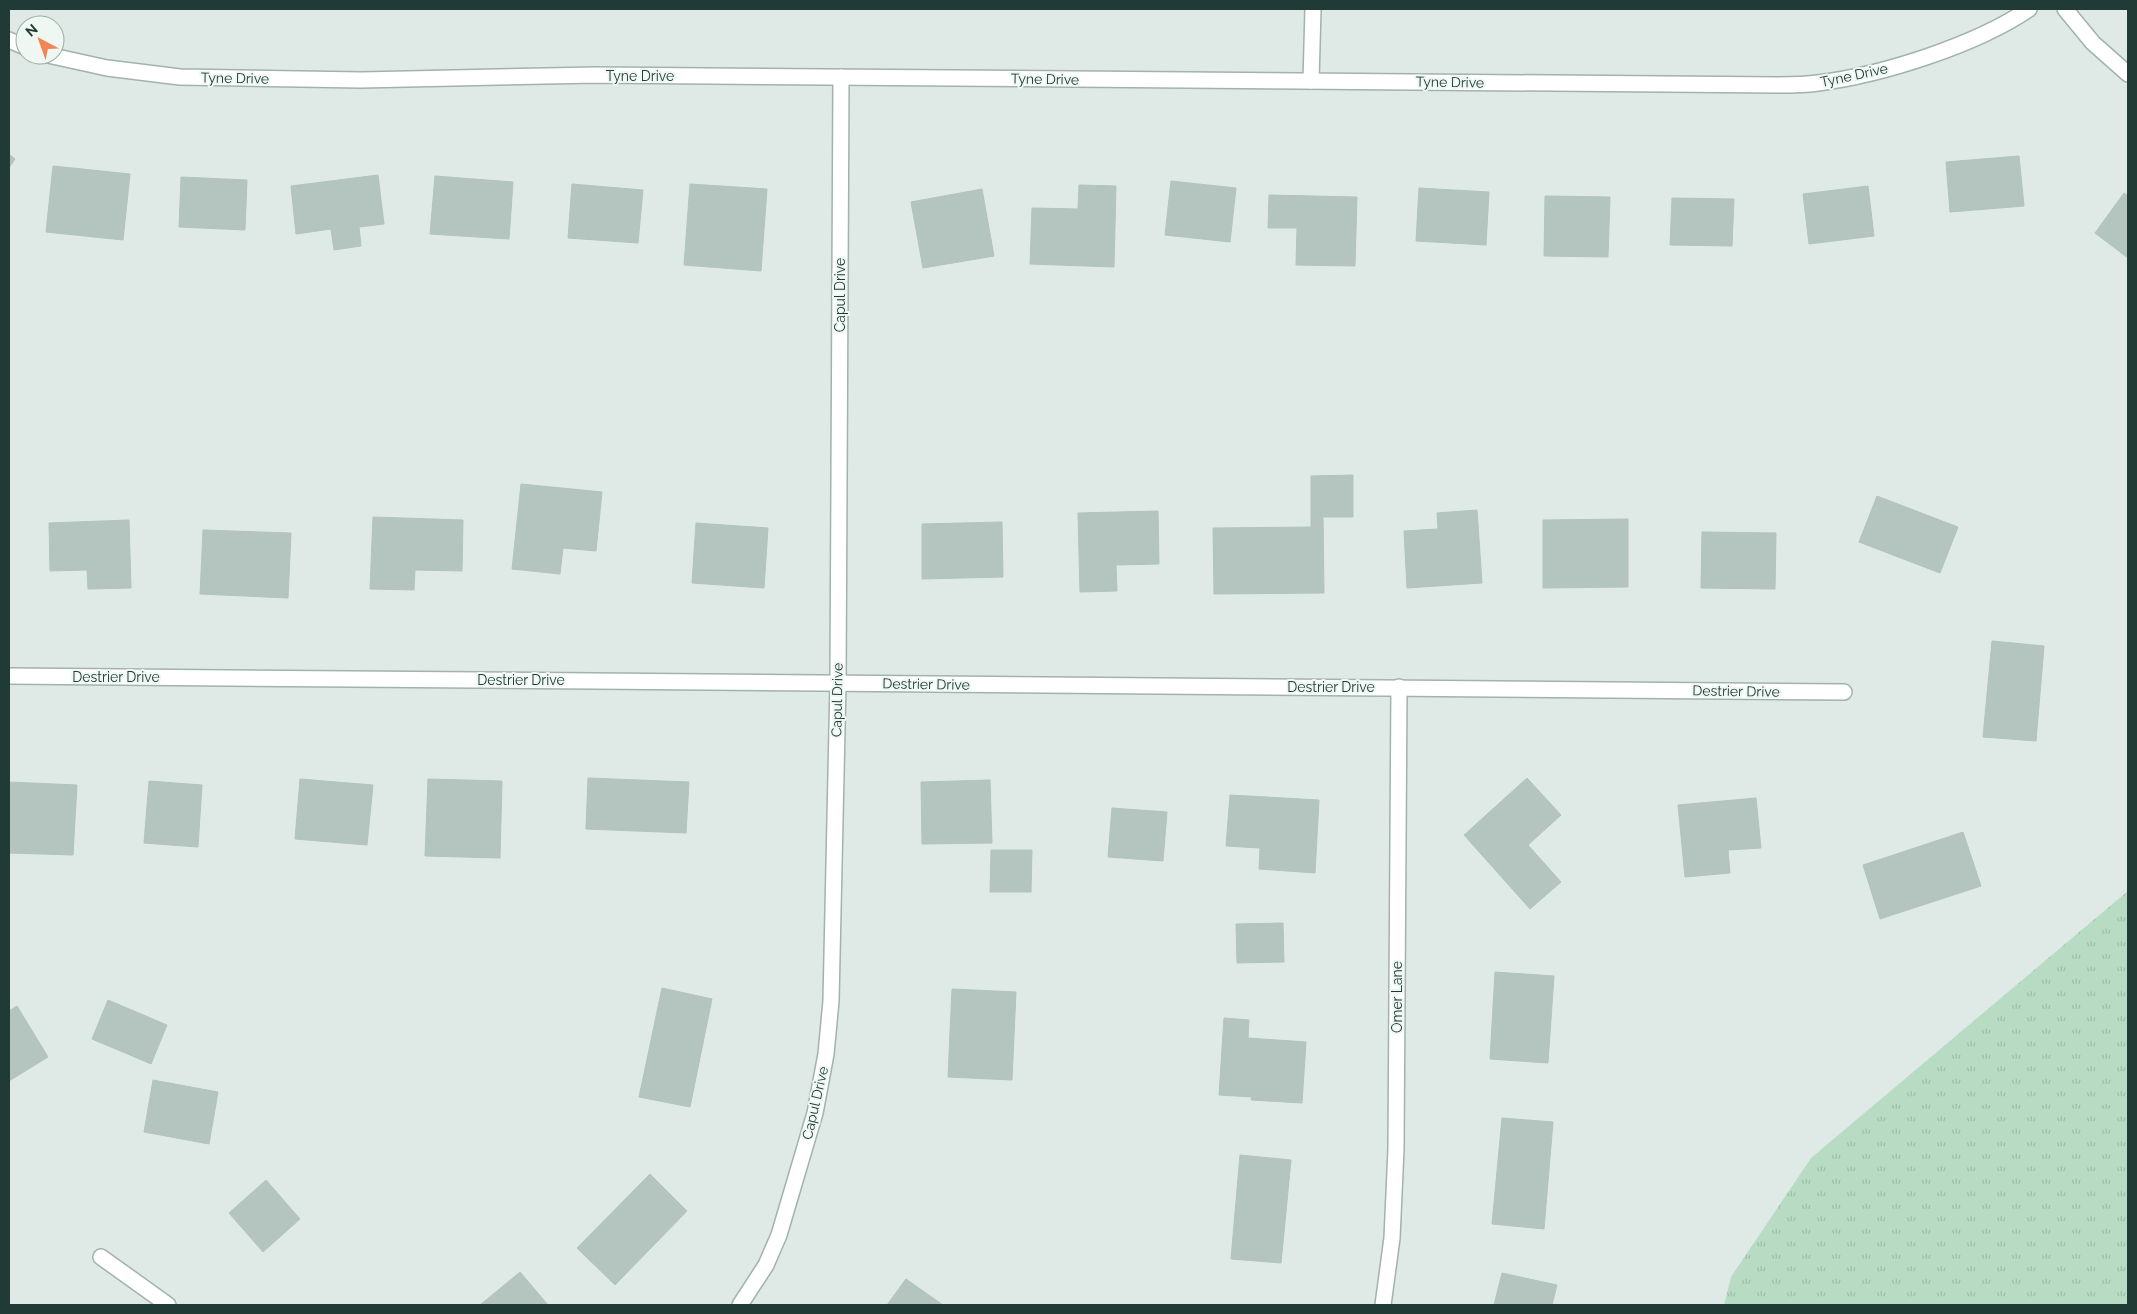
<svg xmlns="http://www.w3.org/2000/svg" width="2137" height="1314" font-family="Raleway,sans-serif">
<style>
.grass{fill:url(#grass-tufts)}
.building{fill:#b4c5bf;stroke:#b1c4bd}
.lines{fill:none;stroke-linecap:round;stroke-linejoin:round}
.minor-casing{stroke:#a2b2ad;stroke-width:18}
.minor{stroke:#fff;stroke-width:15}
.labels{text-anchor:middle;stroke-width:4;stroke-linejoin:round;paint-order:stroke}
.street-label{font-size:14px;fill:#203a35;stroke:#eff7f3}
</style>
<defs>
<pattern id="grass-tufts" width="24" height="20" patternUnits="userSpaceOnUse" patternTransform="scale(1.25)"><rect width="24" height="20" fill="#b7dcc3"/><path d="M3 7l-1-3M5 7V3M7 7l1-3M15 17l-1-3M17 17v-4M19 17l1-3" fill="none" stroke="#9dbea8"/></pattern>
</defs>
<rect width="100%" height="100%" fill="#dfeae6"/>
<path class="grass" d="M2128,891V1305H1724L1731,1277L1811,1158Z"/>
<g class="building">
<path d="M9,154L15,159L9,168Z"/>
<path d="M2019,156L2024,206L1950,212L1946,162Z"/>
<path d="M53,166L130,174L123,240L46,232Z"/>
<path d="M378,175L384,224L359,227L361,246L334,250L331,229L296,234L291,186Z"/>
<path d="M435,176L513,182L509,239L430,234Z"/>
<path d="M181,177L247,180L245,230L179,227Z"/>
<path d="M1171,181L1236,188L1230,242L1165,235Z"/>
<path d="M572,184L643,190L638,243L568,238Z"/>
<path d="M690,184L767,189L761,271L684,265Z"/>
<path d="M1079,185L1116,186L1114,267L1030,264L1032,208L1078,209Z"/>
<path d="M1868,186L1874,236L1809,244L1803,194Z"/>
<path d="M1419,188L1489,192L1486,245L1416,241Z"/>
<path d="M982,189L994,256L923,268L911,202Z"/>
<path d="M2124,193L2128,196V258L2095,233Z"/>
<path d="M1269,195L1357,197L1355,266L1296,265L1297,228H1268Z"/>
<path d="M1545,196L1610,197L1608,257L1544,256Z"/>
<path d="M1672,198L1734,199L1732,246L1670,245Z"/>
<path d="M1353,475V517H1323L1324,593L1214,594L1213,528L1311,527V476Z"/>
<path d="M521,484L602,492L596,551L563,548L560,574L512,569Z"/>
<path d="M1877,496L1958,527L1940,573L1859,542Z"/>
<path d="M1477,510L1482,583L1407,588L1404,531L1438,529L1437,513Z"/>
<path d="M1158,511L1159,564L1116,565L1117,591L1080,592L1078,513Z"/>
<path d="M373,517L463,520L462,571L415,570L414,590L370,589Z"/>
<path d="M1628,519V587L1543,588V520Z"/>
<path d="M129,520L131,588L88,589L87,570L50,571L49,523Z"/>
<path d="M1002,522L1003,577L922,579V524Z"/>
<path d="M696,523L768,528L764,588L692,583Z"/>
<path d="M203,530L291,533L288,598L200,594Z"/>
<path d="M1702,532L1776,533L1775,589L1701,588Z"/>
<path d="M1992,641L2044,646L2036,741L1983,737Z"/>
<path d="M588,778L689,782L686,833L586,829Z"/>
<path d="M1527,778L1561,815L1528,845L1561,882L1530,909L1464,835Z"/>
<path d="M300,779L373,785L367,845L295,839Z"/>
<path d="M428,779L502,781L500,858L425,856Z"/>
<path d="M990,780L992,843L922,844L921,782Z"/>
<path d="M149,781L202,785L198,847L144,843Z"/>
<path d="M9,782L77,785L73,855L9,853Z"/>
<path d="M1230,795L1319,800L1315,873L1259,869L1260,848L1226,846Z"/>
<path d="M1756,798L1761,848L1728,850L1730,873L1685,877L1678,805Z"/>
<path d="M1112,808L1167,812L1163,861L1108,857Z"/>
<path d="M1963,832L1981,886L1880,919L1863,865Z"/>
<path d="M991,850H1032L1031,892H990Z"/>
<path d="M1283,923L1284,962L1237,963L1236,924Z"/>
<path d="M1495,972L1554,976L1548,1063L1490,1059Z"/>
<path d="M662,988L712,999L690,1107L639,1097Z"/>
<path d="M952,989L1016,992L1012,1080L948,1077Z"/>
<path d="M108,1000L167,1025L151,1064L92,1039Z"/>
<path d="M17,1006L48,1057L9,1081V1011Z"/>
<path d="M1224,1018L1249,1020L1248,1038L1306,1042L1302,1103L1251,1100L1252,1097L1219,1095Z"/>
<path d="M153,1080L218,1092L209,1144L144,1132Z"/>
<path d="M1502,1118L1553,1122L1544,1229L1492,1224Z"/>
<path d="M1240,1155L1291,1160L1281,1263L1231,1259Z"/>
<path d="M650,1174L687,1211L615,1285L577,1248Z"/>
<path d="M266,1180L300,1219L263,1252L229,1213Z"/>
<path d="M520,1272L548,1305H480Z"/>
<path d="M1502,1273L1557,1285L1552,1305H1494Z"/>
<path d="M906,1279L943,1305H887Z"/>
</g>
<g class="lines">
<g class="minor-casing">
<g id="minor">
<path d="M2065,9L2093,43L2128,74"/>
<path d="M9,40L25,47"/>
<path d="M48,55L107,68L180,77L361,80L596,75L1776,85C1790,85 1804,85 1818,83C1882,75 1976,45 2029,9"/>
<path d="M1311,81L1313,9"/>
<path d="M9,676L1844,692"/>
<path d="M101,1257L168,1305"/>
<path d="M740,1305L766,1265L779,1235L815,1113L826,1054L831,1001L838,683L841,77"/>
<path d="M1383,1305L1392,1238L1396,1149L1399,687"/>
</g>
</g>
<use href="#minor" class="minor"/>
</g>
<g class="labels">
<g class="street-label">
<text transform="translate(1854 75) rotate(-12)" y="5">Tyne Drive</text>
<text x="640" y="81">Tyne Drive</text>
<text transform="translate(235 78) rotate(1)" y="5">Tyne Drive</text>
<text transform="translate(1045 79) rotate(1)" y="5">Tyne Drive</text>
<text transform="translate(1450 82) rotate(1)" y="5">Tyne Drive</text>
<text transform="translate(840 295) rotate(-90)" y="5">Capul Drive</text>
<text x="116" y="682">Destrier Drive</text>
<text x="521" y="685">Destrier Drive</text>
<text transform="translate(926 684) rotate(1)" y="5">Destrier Drive</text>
<text x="1331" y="692">Destrier Drive</text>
<text transform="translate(1736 691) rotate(1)" y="5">Destrier Drive</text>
<text transform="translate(837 700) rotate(-89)" y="5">Capul Drive</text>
<text transform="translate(1397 997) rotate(-90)" y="5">Omer Lane</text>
<text transform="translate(815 1103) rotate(-77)" y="5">Capul Drive</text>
</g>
</g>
<rect width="2137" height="1314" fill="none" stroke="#203a35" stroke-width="20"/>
<g transform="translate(40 40) rotate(319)"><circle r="24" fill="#eff7f3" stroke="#9caba7"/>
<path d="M0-4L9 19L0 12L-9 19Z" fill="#f28555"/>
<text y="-8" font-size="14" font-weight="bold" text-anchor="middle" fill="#203a35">N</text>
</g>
</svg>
